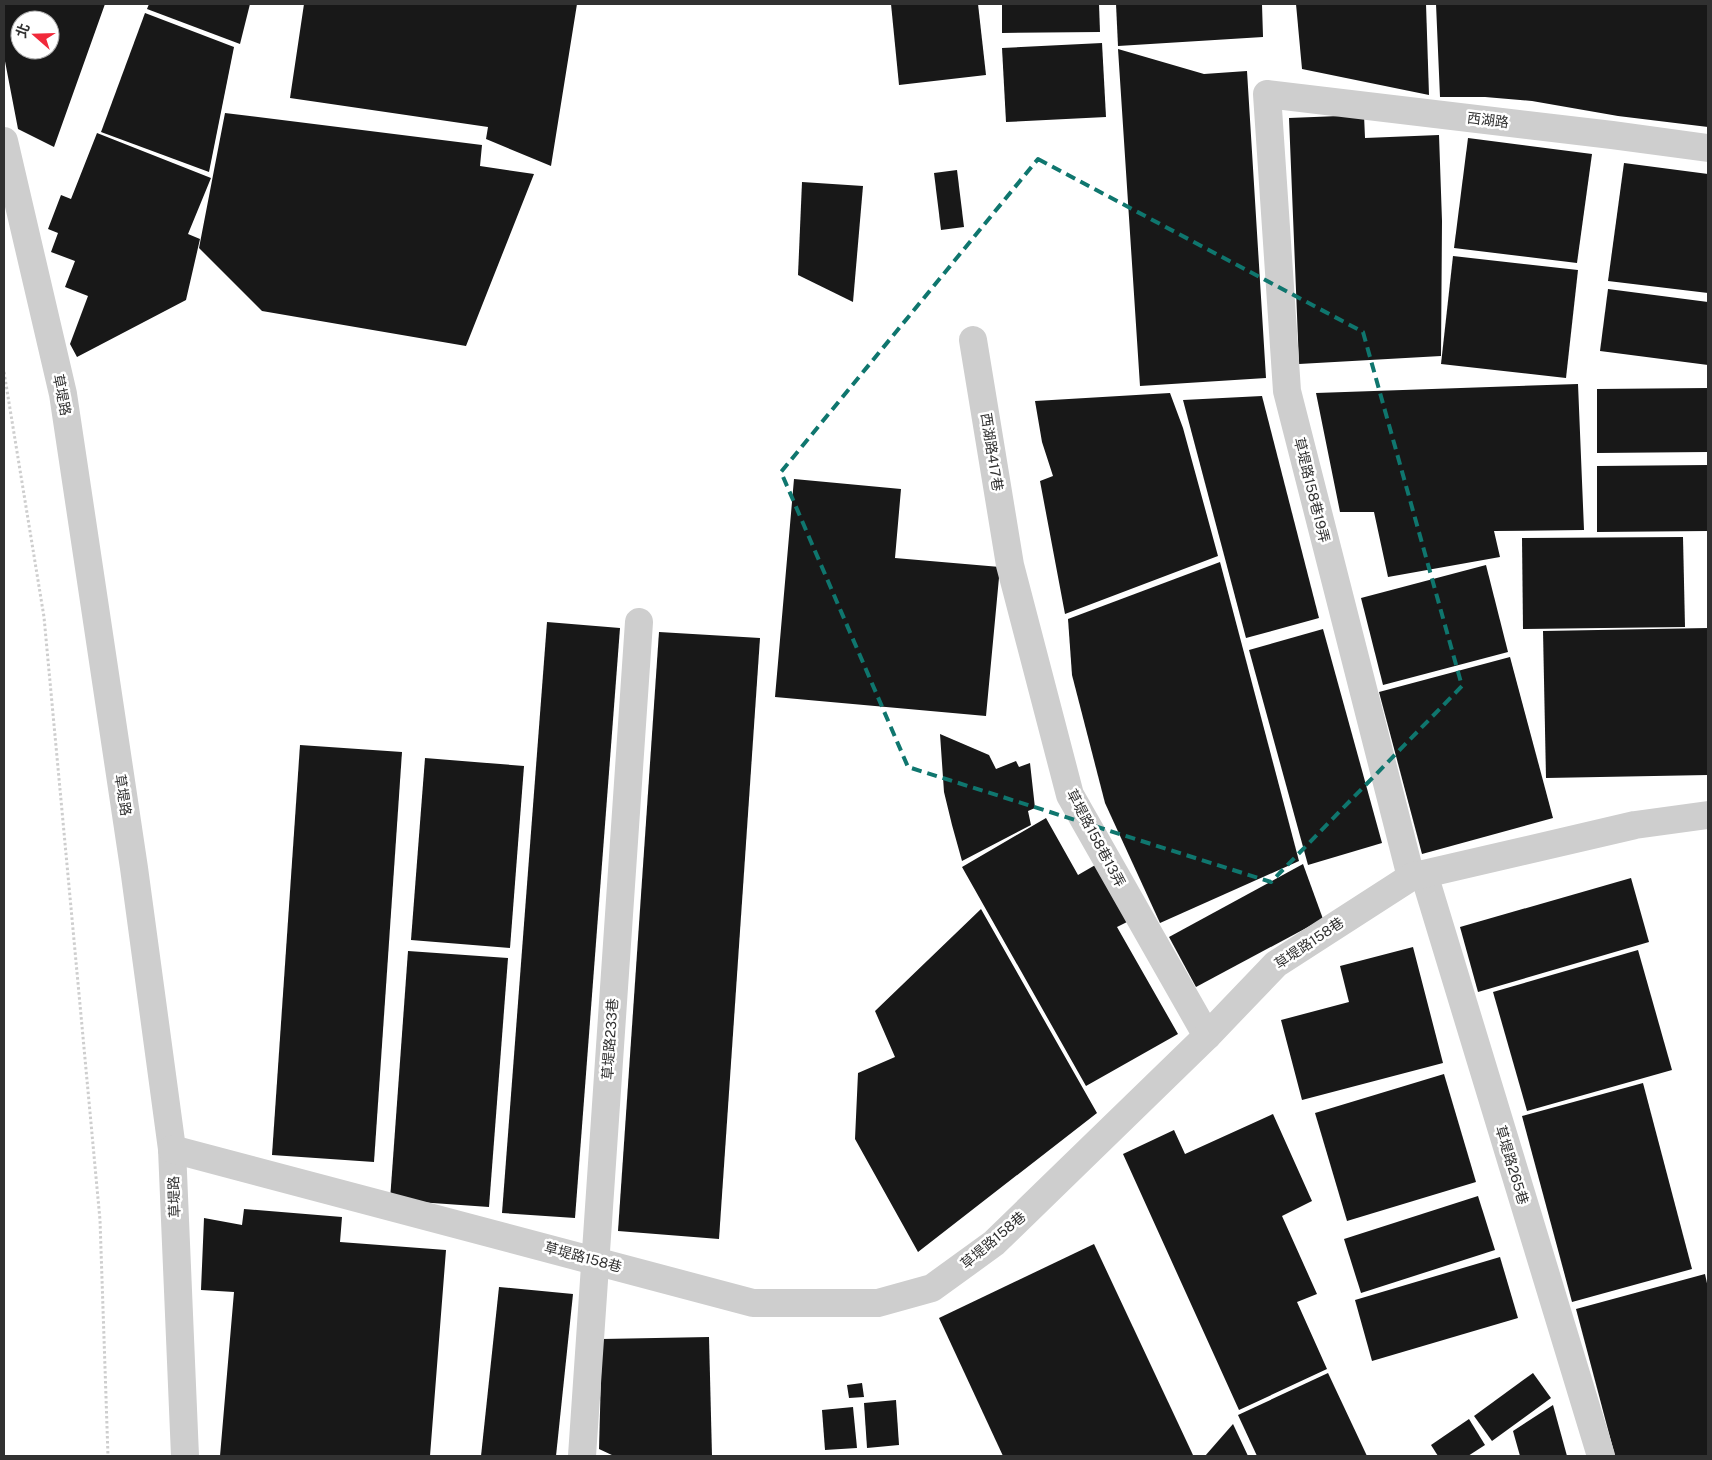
<svg xmlns="http://www.w3.org/2000/svg" width="1712" height="1460" font-family="'Public Sans','Noto Sans TC',sans-serif">
<style>
.building{fill:#181818;fill-rule:evenodd}
.lines{fill:none;stroke-linecap:round;stroke-linejoin:round}
.path{stroke:#cecece;stroke-width:3;stroke-dasharray:2.5 2.5;stroke-linecap:butt}
.minor{stroke:#cecece;stroke-width:28}
.marked{fill:none;stroke:#0f766e;stroke-width:4;stroke-dasharray:10 6;stroke-linejoin:round}
.labels{text-anchor:middle;stroke-width:5;stroke-linejoin:round;paint-order:stroke}
.street-label{font-size:14px;fill:#313131;stroke:#fff}
</style>
<rect width="100%" height="100%" fill="#fff"/>
<g class="building">
<path d="M4,4H105L54,147L18,129L4,56ZM20,20H50V50H20Z"/>
<path d="M149,4H250L240,44L147,9Z"/>
<path d="M304,4H577L551,166L486,139L488,127L290,98Z"/>
<path d="M891,4H978L986,75L899,85Z"/>
<path d="M1002,4H1099L1100,32L1002,33Z"/>
<path d="M1116,4H1262L1263,37L1118,46Z"/>
<path d="M1296,4H1426L1429,95L1302,69Z"/>
<path d="M1436,4H1708V127L1618,116L1532,101L1485,97H1440Z"/>
<path d="M145,13L234,47L209,172L101,132Z"/>
<path d="M1102,43L1106,117L1006,122L1002,48Z"/>
<path d="M1118,49L1204,74L1247,71L1266,378L1140,386Z"/>
<path d="M225,113L482,145L480,166L534,174L466,346L262,311L199,248Z"/>
<path d="M1364,115L1365,138L1439,135L1442,221L1441,356L1299,364L1289,118Z"/>
<path d="M97,133L211,178L188,234L200,239L186,300L77,357L70,344L88,296L65,287L75,261L51,252L58,233L48,229L61,195L71,199Z"/>
<path d="M1468,138L1592,154L1577,263L1454,248Z"/>
<path d="M1624,163L1708,174V293L1608,281Z"/>
<path d="M957,170L964,227L941,230L934,173Z"/>
<path d="M802,182L863,186L853,302L798,275Z"/>
<path d="M1453,256L1578,270L1566,378L1441,364Z"/>
<path d="M1608,289L1708,302V365L1600,351Z"/>
<path d="M1578,384L1584,530L1494,531L1500,557L1388,577L1374,512H1340L1316,393Z"/>
<path d="M1708,388V452L1597,453V389Z"/>
<path d="M1170,393L1183,428L1218,556L1065,614L1040,481L1053,476L1042,442L1035,401Z"/>
<path d="M1262,396L1319,618L1246,638L1183,400Z"/>
<path d="M1708,465V531L1597,532V466Z"/>
<path d="M794,479L901,489L895,558L1000,567L986,716L775,697Z"/>
<path d="M1683,537L1685,627L1523,629L1522,538Z"/>
<path d="M1220,562L1299,861L1160,923L1105,803L1072,675L1068,619Z"/>
<path d="M1486,565L1508,652L1383,685L1361,598Z"/>
<path d="M547,622L620,628L575,1218L502,1213Z"/>
<path d="M1708,628V775L1546,778L1543,631Z"/>
<path d="M1323,629L1382,843L1308,865L1249,650Z"/>
<path d="M659,632L760,638L719,1239L618,1231Z"/>
<path d="M1510,657L1553,818L1422,854L1379,692Z"/>
<path d="M940,734L989,755L996,769L1016,761L1019,767L1030,763L1035,808L1028,811L1031,825L962,861L952,825L944,792Z"/>
<path d="M300,745L402,752L374,1162L272,1155Z"/>
<path d="M425,758L524,766L510,948L411,940Z"/>
<path d="M1046,818L1078,875L1097,864L1129,921L1117,927L1178,1034L1086,1086L962,867Z"/>
<path d="M1303,864L1323,919L1196,987L1169,937Z"/>
<path d="M1631,878L1649,942L1478,992L1460,927Z"/>
<path d="M981,909L1097,1113L918,1252L855,1139L858,1073L895,1057L875,1011Z"/>
<path d="M1413,947L1443,1063L1302,1100L1281,1020L1349,1002L1340,966Z"/>
<path d="M1638,950L1672,1070L1527,1111L1493,992Z"/>
<path d="M408,951L508,958L489,1207L390,1200Z"/>
<path d="M1444,1074L1476,1182L1347,1221L1315,1113Z"/>
<path d="M1643,1083L1692,1269L1572,1302L1522,1116Z"/>
<path d="M1273,1114L1312,1201L1282,1216L1317,1294L1297,1302L1327,1369L1239,1410L1123,1154L1174,1130L1185,1154Z"/>
<path d="M1478,1196L1495,1250L1361,1293L1344,1239Z"/>
<path d="M244,1209L342,1217L340,1242L446,1250L430,1456H220L234,1292L201,1290L204,1218L242,1225Z"/>
<path d="M1094,1244L1193,1455L1191,1456H1003L939,1318Z"/>
<path d="M1500,1257L1518,1318L1372,1361L1355,1300Z"/>
<path d="M1705,1274L1708,1288V1456H1615L1576,1309Z"/>
<path d="M499,1287L573,1294L556,1456H481Z"/>
<path d="M709,1337L712,1456H614L599,1449L602,1339Z"/>
<path d="M1328,1373L1367,1456H1257L1238,1415Z"/>
<path d="M1533,1373L1551,1398L1492,1441L1474,1416Z"/>
<path d="M862,1383L864,1397L849,1398L847,1385Z"/>
<path d="M896,1400L899,1445L867,1448L864,1403Z"/>
<path d="M1553,1405L1567,1456H1520L1513,1431Z"/>
<path d="M853,1407L857,1448L825,1450L822,1410Z"/>
<path d="M1469,1419L1485,1445L1468,1456H1438L1431,1445Z"/>
<path d="M1233,1424L1248,1456H1205Z"/>
</g>
<g class="lines">
<path class="path" d="M4,372L44,617L100,1220L108,1456"/>
<g class="minor">
<path d="M4,141L63,394L134,868L172,1149L185,1456"/>
<path d="M973,340L1010,565L1070,795L1207,1036"/>
<path d="M1424,874L1601,1456"/>
<path d="M1411,877L1287,391L1267,94L1612,135L1708,148"/>
<path d="M172,1149L753,1303H878L932,1288L994,1243L1207,1036L1276,964L1411,877L1635,825L1708,815"/>
<path d="M582,1456L639,622"/>
</g>
</g>
<path class="marked" d="M1038,159L1363,332L1462,686L1271,882L908,767L781,472Z"/>
<g class="labels">
<g class="street-label">
<text transform="translate(1488 120) rotate(7)" y="5">西湖路</text>
<text transform="translate(62 395) rotate(79)" y="5">草堤路</text>
<text transform="translate(992 452) rotate(81)" y="5">西湖路417巷</text>
<text transform="translate(1312 490) rotate(76)" y="5">草堤路158巷19弄</text>
<text transform="translate(123 795) rotate(81)" y="5">草堤路</text>
<text transform="translate(1096 838) rotate(62)" y="5">草堤路158巷13弄</text>
<text transform="translate(1309 943) rotate(-34)" y="5">草堤路158巷</text>
<text transform="translate(610 1039) rotate(-86)" y="5">草堤路233巷</text>
<text transform="translate(1512 1165) rotate(73)" y="5">草堤路265巷</text>
<text transform="translate(174 1197) rotate(-92)" y="5">草堤路</text>
<text transform="translate(993 1240) rotate(-40)" y="5">草堤路158巷</text>
<text transform="translate(583 1257) rotate(15)" y="5">草堤路158巷</text>
</g>
</g>
<rect width="1712" height="1460" fill="none" stroke="#313131" stroke-width="10"/>
<g transform="translate(35 35) rotate(290)"><circle r="24" fill="#ffffff" stroke="#adadad"/>
<path d="M0-4L9 19L0 12L-9 19Z" fill="#f1293a"/>
<text y="-8" font-size="14" font-weight="bold" text-anchor="middle" fill="#313131">北</text>
</g>
</svg>
